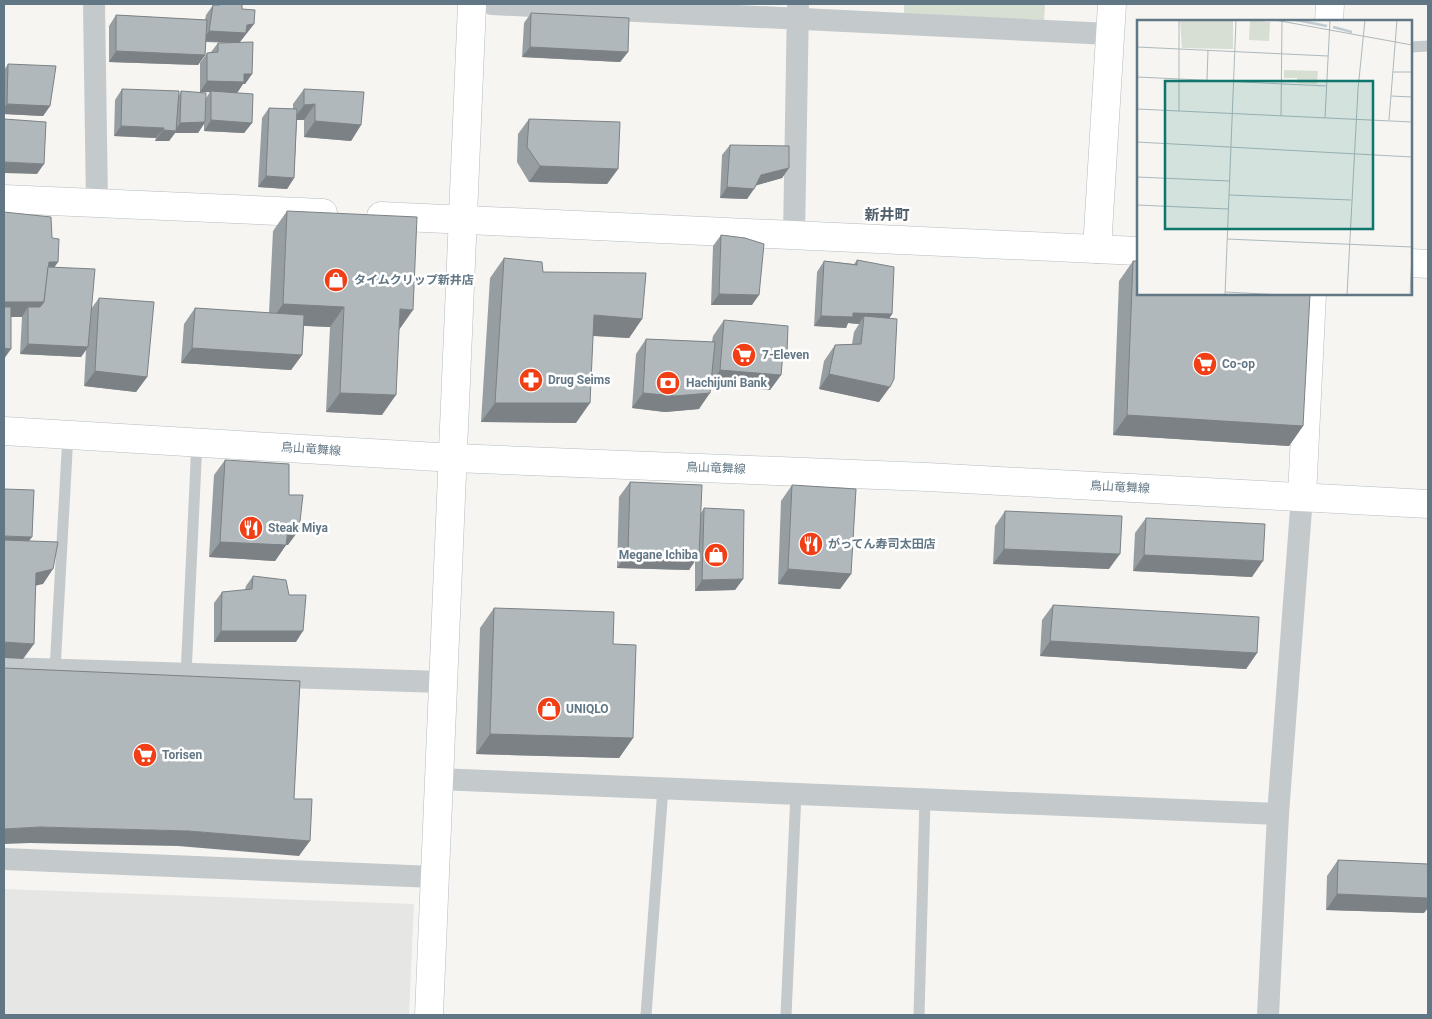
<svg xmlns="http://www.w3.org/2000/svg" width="1432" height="1019" font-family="Roboto,'Noto Sans JP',sans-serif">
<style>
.built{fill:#e6e7e5}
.green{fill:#d7ded2}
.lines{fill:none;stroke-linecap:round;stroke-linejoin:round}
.secondary-casing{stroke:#b6bcc0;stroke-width:29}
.lane{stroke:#c4c9cb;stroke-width:11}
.street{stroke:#c4c9cb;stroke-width:22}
.secondary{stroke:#fff;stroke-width:28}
.wall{fill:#979ea2}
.shaded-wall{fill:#7b8184}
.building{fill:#b0b8bc;stroke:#7b8184}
.labels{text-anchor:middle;stroke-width:5;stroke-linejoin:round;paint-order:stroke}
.poi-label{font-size:12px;font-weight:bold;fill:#627785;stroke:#fff;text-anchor:start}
.street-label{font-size:12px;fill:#627785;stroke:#fff}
.quarter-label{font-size:15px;font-weight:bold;fill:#505f69;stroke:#fff}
.inset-river{fill:none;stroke:#c0ccd1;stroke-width:2.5}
.inset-road{fill:none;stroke:#aeb8bc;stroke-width:1}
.view{fill:#0f766e;fill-opacity:0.15;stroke:#0f766e;stroke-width:2.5}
.inset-edge{fill:none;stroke:#627785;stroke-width:2.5}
</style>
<rect width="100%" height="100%" fill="#f6f5f1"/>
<path class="built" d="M4,889L414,904L409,1015H4Z"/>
<path class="green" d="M904,4H1045L1044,20L904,14Z"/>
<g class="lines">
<g class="secondary-casing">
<g id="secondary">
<path d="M1329,21L1330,4"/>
<path d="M4,199L323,213"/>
<path d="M381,216L1138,251"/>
<path d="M1097,249L1112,4"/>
<path d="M1411,263L1428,264"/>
<path d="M4,431L454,458L927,477L1428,504"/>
<path d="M1302,496L1312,294"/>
<path d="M429,1015L472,4"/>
</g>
</g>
<g class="lane">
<path d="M1411,47L1428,46"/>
<path d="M55,670L68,434"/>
<path d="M186,675L197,441"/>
<path d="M646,1015L663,788"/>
<path d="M786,1015L796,793"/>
<path d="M919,1015L925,799"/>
</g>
<g class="street">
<path d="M94,4L97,203"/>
<path d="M492,4L1110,34"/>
<path d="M794,236L798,4"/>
<path d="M4,668L441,682"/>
<path d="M438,779L1278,814"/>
<path d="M4,859L434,877"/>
<path d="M1268,1015L1278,814L1302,496"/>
</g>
<use href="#secondary" class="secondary"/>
</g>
<g class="wall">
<path d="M218,4H242V9L254,24L240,42L252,74L245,84H243L237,93L252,123L244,133L204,131V124L198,133H175L169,141H155L156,138L114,136L115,100L122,89L179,95L181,91L206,98L210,92H200V63L207,53L211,52L218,43H228L206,42L205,55L198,65L109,62V26L116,15L205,20L206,15L213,5H218Z"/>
<path d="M531,13L628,52L620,62L522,57L524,23Z"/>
<path d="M8,64L50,106L43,116L4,114V70Z"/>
<path d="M304,89L361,125L351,141L304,137V120H297L294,178L287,189L258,187L262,118L269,108L293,109V104Z"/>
<path d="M529,119L618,169L607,184L529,182L517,162L518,134Z"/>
<path d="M730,145L789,168L782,178L756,185L747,199L720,198L722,155Z"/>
<path d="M287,211L399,330L382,415L326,412L330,327L304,326L302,355L291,370L181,363L184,324L195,308L269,313L273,231Z"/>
<path d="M4,212L52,238L58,262L54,267L91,309L99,298L147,377L136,392L84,386L86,350L81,357L20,354L22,317H11L4,359Z"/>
<path d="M721,235L752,305H711L713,246Z"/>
<path d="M504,258L543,272L642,319L629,338L593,336L576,423L481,422L490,278Z"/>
<path d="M857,260L892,314L889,319L879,402L819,389L824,361L835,345L852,344L854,332L859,324L848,323L846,328L814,326L817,272L824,261L854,264Z"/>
<path d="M1133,261L1303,426L1289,446L1113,435L1119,281Z"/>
<path d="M724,320L782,361L781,375L770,390L711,385L699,409L665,412L632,408L636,354L646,339L712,342L713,336Z"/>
<path d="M225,460L288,545H286L275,561L209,557L214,475Z"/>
<path d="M630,482L701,513L704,508L743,579L735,590L695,591V561L689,570L617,568L619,497Z"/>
<path d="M792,485L851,574L840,589L778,584L781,501Z"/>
<path d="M1005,511L1109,569L993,564L995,526Z"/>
<path d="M1146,518L1252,577L1133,571L1135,533Z"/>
<path d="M253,576L296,642H214V603L222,592L245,590L246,586Z"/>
<path d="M1053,605L1257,653L1246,669L1040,656L1042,620Z"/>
<path d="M494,608L613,644L633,738L619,758L476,754L480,628Z"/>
<path d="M1338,860L1424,913L1326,910L1327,876Z"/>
</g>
<g class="shaded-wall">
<path d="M254,24L239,43L202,41L209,31Z"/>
<path d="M530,47L628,52L620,62L522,57Z"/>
<path d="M116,51L205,55L198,65L109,62Z"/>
<path d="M244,74H252L245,84H243L237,93L200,92L207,81Z"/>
<path d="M7,104L50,106L43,116L4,114V108Z"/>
<path d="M315,104L304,120H293L304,105Z"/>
<path d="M211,120L252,123L244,133L204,131Z"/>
<path d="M315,121L361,125L351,141L304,137Z"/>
<path d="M205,122L198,133H175L169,141H155L163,130L174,131L180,123Z"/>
<path d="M121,126L164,128L156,138L114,136Z"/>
<path d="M4,162L44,164L37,174L4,173Z"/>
<path d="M540,166L618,169L607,184L529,182Z"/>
<path d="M789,168L782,178L754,186L761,175Z"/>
<path d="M266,176L294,178L287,189L258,187Z"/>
<path d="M727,187L754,189L747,199L720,198Z"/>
<path d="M49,262H58L47,278Z"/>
<path d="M719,294L759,295L752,305H711Z"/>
<path d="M4,302H44L33,317L28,307L22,317H4Z"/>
<path d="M283,304L344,307L330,327L269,324Z"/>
<path d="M400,309L413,310L399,330Z"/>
<path d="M853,313L892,314L885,324L864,316L859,324L848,323L846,328L814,326L821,316Z"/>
<path d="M594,315L642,319L629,338L580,335Z"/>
<path d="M28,344L88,347L81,357L20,354Z"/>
<path d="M4,348L11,349L4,359Z"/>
<path d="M192,348L302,355L291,370L181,363Z"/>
<path d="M783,354H787L776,370Z"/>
<path d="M720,370L781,375L770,390L709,385Z"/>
<path d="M95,371L147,377L136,392L84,386Z"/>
<path d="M829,374L890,387L879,402L819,389Z"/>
<path d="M340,393L396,395L382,415L326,412Z"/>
<path d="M643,393H710L699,409L665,412L632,408Z"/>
<path d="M495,403H590L576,423L481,422Z"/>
<path d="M1127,415L1303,426L1289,446L1113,435Z"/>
<path d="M288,530H299L288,545H285H286L275,561L209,557L220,542Z"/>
<path d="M4,536L32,537L21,552H4Z"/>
<path d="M1004,549L1120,554L1109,569L993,564Z"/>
<path d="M628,552L699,555L689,570L617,568Z"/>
<path d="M1144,555L1263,561L1252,577L1133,571Z"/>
<path d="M53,569L43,584L25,588L36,573Z"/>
<path d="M788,569L851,574L840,589L778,584Z"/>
<path d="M743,579L735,590L695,591L702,580Z"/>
<path d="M221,631H303L296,642H214Z"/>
<path d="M1050,641L1257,653L1246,669L1040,656Z"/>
<path d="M4,642L34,644L23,659L4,658Z"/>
<path d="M490,734L633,738L619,758L476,754Z"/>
<path d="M40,827L189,831L310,841L299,856L178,846L30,843L4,844V829Z"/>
<path d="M1337,894L1428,898V908L1424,913L1326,910Z"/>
</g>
<g class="building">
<path d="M220,4H242V9L255,10L254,24L247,25L246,33L209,31L213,5H220Z"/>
<path d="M531,13L629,18L628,52L530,47Z"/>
<path d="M116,15L207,20L205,55L116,51Z"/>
<path d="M253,42L252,74H244V82L207,81V53L218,52V43Z"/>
<path d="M8,64L56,66L50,106L7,104Z"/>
<path d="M122,89L179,91L176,131L163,130L164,128L121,126Z"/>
<path d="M304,89L364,92L361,125L315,121V104L304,105Z"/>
<path d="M181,91L206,93L205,122L180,123Z"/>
<path d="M211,91L253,94L252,123L211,120Z"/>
<path d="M269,108L297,109L294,178L266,176Z"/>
<path d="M4,119L46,122L44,164L4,162Z"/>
<path d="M529,119L620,122L618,169L540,166L527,147Z"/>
<path d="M730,145L789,146V168L761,175L754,189L727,187Z"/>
<path d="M287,211L417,217L413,310L400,309L396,395L340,393L344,307L283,304Z"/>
<path d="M4,212L51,217L52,238L59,239L58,262H49L44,302H4Z"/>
<path d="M721,235L745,238L764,244L759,295L719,294Z"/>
<path d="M504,258L542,262L543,272L646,273L642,319L594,315L590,403H495Z"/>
<path d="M857,260L894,267L892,314L853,313V317L821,316L824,261L857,265Z"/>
<path d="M1133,261H1138V294H1310L1303,426L1127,415Z"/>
<path d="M48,267L95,269L88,347L28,344V307H40L44,302Z"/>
<path d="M99,298L154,302L147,377L95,371Z"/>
<path d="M4,307H11V349L4,348Z"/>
<path d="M195,308L304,315L302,355L192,348Z"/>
<path d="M864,316L897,319L894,379L890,387L829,374L835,345L861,344Z"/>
<path d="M724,320L788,326L787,354H783L781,375L720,370Z"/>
<path d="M646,339L715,342L710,393L675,396L643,393Z"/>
<path d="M225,460L289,464V495H303L299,530H288L286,545L220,542Z"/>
<path d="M630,482L702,485L699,555L628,552Z"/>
<path d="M792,485L856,489L851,574L788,569Z"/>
<path d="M4,489L34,490L32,537L4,536Z"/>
<path d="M704,508L744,510L743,579L702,580Z"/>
<path d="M1005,511L1122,516L1120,554L1004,549Z"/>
<path d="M1146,518L1265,524L1263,561L1144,555Z"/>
<path d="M4,540L58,542L53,569L36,573L34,644L4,642Z"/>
<path d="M253,576L286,580L289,595H306L303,631H221L222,592L252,589Z"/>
<path d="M1053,605L1259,617L1257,653L1050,641Z"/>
<path d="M494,608L614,612L613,644L636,645L633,738L490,734Z"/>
<path d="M4,668L300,681L294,799H312L310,841L189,831L40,827L4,829Z"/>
<path d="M1338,860L1428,864V898L1337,894Z"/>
</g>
<defs>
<g id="shop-disc" transform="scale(1.25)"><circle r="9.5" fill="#f23e15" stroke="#fff"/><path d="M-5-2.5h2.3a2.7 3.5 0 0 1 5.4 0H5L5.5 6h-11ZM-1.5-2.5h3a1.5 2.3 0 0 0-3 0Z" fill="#fff"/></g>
<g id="supermarket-disc" transform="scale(1.25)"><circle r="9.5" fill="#f23e15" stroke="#fff"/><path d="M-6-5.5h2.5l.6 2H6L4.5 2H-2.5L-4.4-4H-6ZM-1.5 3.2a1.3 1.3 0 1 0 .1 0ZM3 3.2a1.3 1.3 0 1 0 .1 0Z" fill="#fff"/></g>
<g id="pharmacy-disc" transform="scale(1.25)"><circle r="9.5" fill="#f23e15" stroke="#fff"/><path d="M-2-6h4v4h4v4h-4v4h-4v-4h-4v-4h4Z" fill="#fff"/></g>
<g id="bank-disc" transform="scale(1.25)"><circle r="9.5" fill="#f23e15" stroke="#fff"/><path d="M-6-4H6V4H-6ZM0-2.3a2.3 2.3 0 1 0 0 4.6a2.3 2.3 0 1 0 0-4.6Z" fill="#fff"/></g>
<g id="restaurant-disc" transform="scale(1.25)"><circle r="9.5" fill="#f23e15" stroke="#fff"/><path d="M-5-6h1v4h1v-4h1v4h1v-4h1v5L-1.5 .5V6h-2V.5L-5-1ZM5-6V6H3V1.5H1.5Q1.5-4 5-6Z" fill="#fff"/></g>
</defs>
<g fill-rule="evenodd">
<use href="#shop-disc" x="336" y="280"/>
<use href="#supermarket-disc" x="744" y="355"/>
<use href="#supermarket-disc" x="1205" y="364"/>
<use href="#pharmacy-disc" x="531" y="380"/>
<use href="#bank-disc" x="668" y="383"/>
<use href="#restaurant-disc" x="251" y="528"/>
<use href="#restaurant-disc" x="811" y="544"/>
<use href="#shop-disc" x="716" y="555"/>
<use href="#shop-disc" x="549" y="709"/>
<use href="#supermarket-disc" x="145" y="755"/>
</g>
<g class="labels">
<g class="poi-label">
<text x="354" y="284">タイムクリップ新井店</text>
<text x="762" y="359">7-Eleven</text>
<text x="1222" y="368">Co-op</text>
<text x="548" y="384">Drug Seims</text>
<text x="686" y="387">Hachijuni Bank</text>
<text x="268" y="532">Steak Miya</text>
<text x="828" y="548">がってん寿司太田店</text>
<text x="698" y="559" text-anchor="end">Megane Ichiba</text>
<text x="566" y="713">UNIQLO</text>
<text x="162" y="759">Torisen</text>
</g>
<g class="street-label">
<text transform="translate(311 449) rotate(4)" y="4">鳥山竜舞線</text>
<text transform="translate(716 468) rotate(2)" y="4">鳥山竜舞線</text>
<text transform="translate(1120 487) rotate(3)" y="4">鳥山竜舞線</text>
</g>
<g class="quarter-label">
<text x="887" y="220">新井町</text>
</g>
</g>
<g transform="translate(1137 20)">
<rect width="275" height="275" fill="#f6f5f1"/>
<path d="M43,0H96V29L45,28ZM113,0L133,2L132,21L112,20ZM147,50L181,51L180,64L160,63V58H147Z" fill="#d7ded2"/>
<path class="inset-river" d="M159,0L190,6M196,7L215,12"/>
<path class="inset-road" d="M42,0V91M138,0L275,25M0,27L191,36M256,52H275M0,57L190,66M70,60L71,30M254,76L275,77M0,89L275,102M144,96L145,0M188,98L193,0M252,100L260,0M0,122L275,137M0,157L92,161M92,175L214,180M0,185L91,189M90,219L275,227M88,272L146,275M88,275L99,0M210,275L221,69L228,0M273,275L275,236"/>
<path class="view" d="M28,61H236V209H28Z"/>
<rect width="275" height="275" class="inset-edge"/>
</g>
<rect width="1432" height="1019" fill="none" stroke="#627785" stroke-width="10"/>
</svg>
